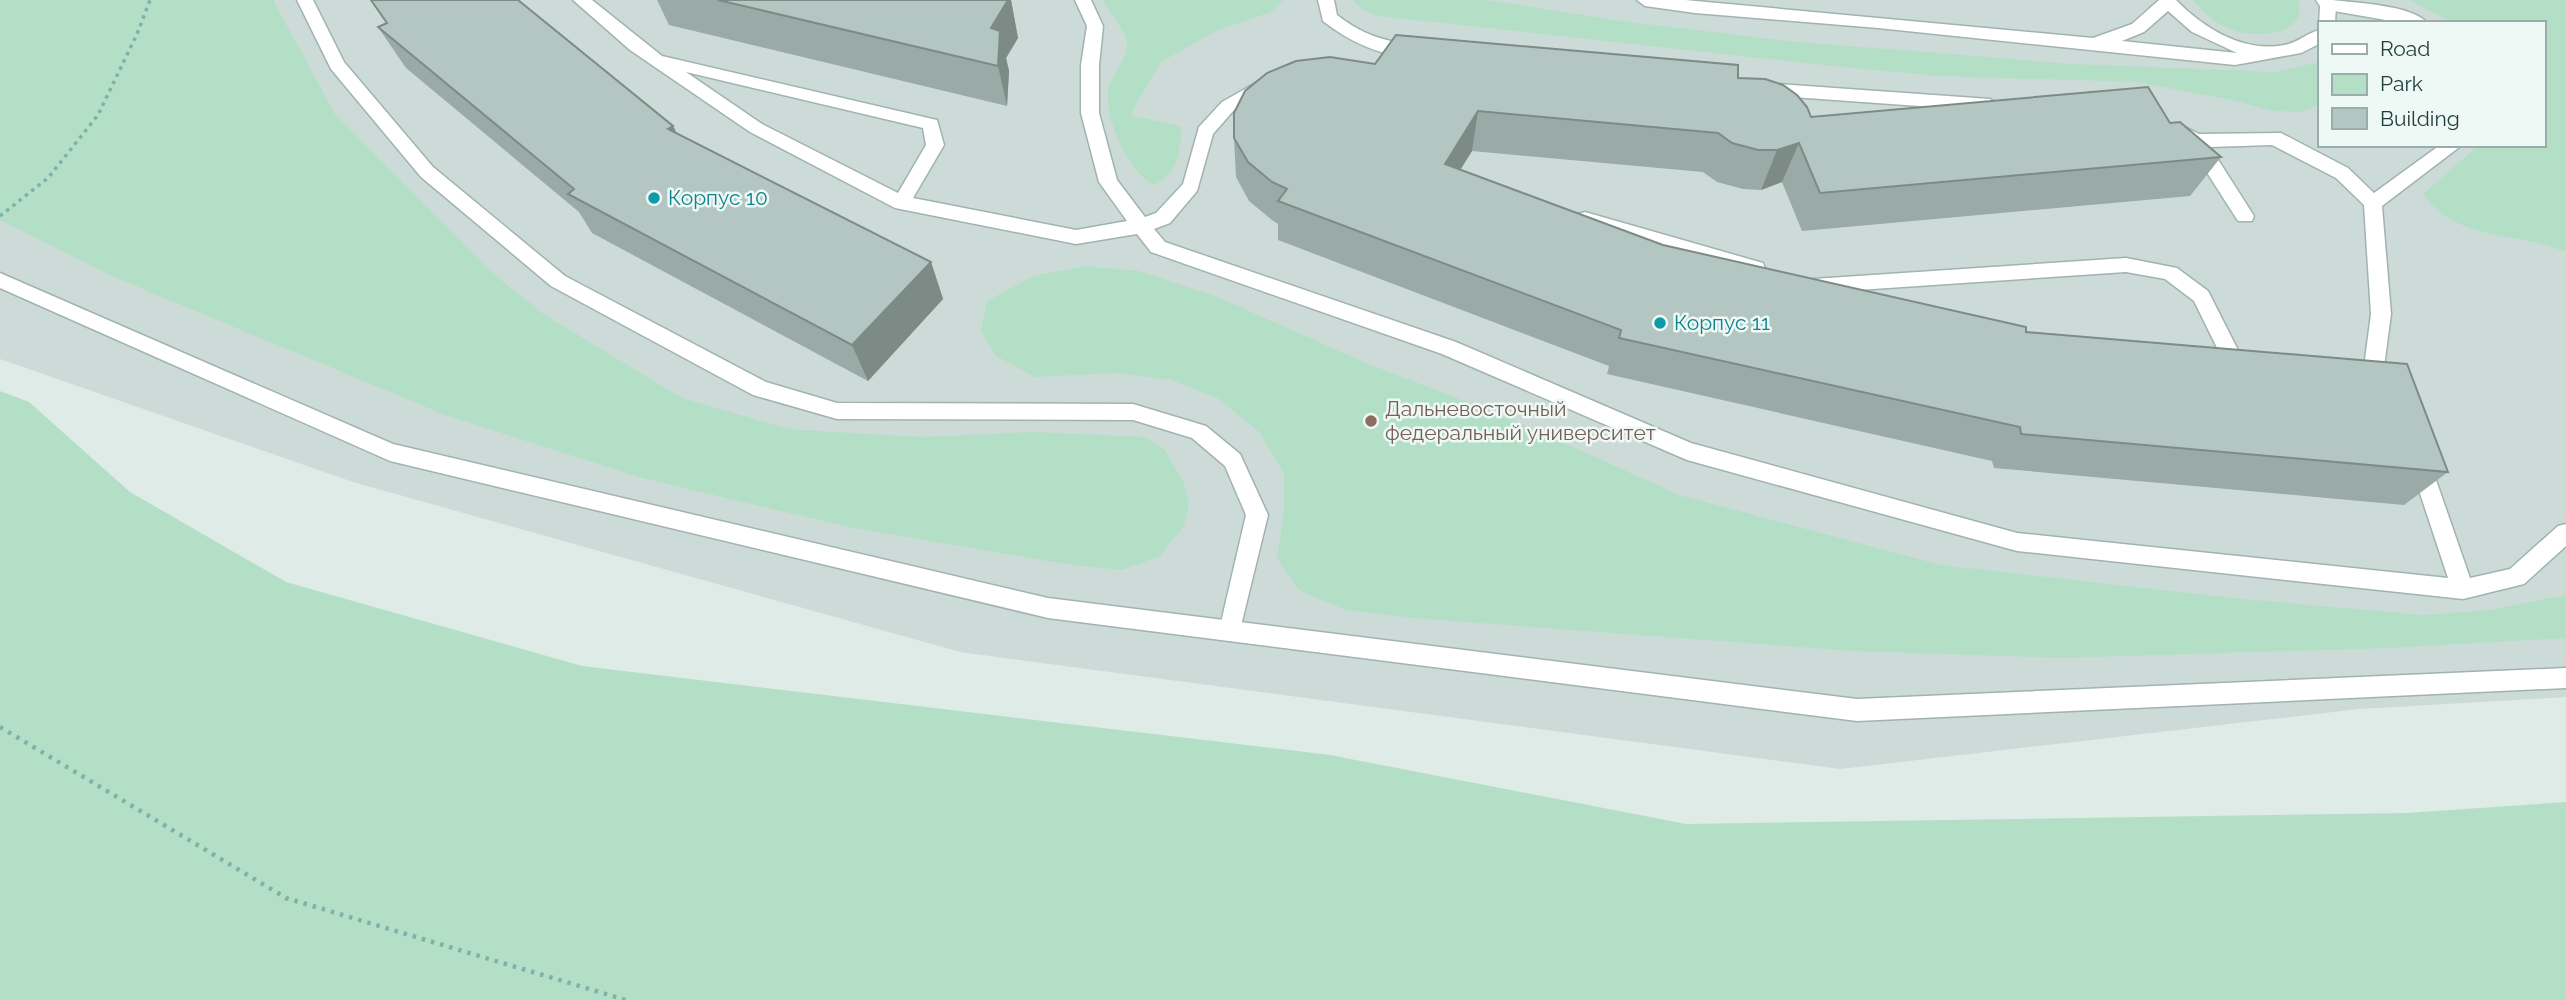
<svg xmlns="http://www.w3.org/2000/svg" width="2566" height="1000" font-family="Raleway,sans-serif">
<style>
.built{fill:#ccdbd7;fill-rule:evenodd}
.green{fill:#b4dfc7}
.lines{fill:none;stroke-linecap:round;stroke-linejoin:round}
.lane-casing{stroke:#a1b3af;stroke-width:3}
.street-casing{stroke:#a1b3af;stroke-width:3}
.path-far1{stroke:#7bb2aa;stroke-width:3.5;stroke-dasharray:3.5 4.5;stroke-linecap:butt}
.path{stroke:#7bb2aa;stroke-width:4.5;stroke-dasharray:3.5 6;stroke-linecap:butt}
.lane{fill:#fff;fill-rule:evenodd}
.street{fill:#fff;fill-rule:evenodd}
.wall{fill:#9aaaa6}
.shaded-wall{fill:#7d8b87}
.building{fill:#b3c6c1;stroke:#7d8b87;stroke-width:2}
.culture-dot{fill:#0f9aa8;stroke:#eef8f5;stroke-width:2.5}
.education-dot{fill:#8d6e63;stroke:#eef8f5;stroke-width:2.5}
.labels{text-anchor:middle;stroke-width:5;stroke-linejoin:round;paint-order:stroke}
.culture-label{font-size:21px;fill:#0d838f;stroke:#eef8f5;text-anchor:start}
.education-label{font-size:21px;fill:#785e54;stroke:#eef8f5;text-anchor:start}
</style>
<rect width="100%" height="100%" fill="#deebe7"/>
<path class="built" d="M0,0H2566V697L2359,709L1840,769L960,652L353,482L0,359ZM2319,23H2543V145H2319Z"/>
<g class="green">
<path d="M0,0H273L335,114L490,271L545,315L682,398L789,429L834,432L923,437L1034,432L1145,437L1165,450L1183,481L1189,505L1184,526L1160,556L1122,570L1071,565L848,527L642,478L445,415L114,277L0,220Z"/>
<path d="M1103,0H1283L1271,12L1216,31L1161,62L1131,113L1134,116L1180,126L1182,131C1178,155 1178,174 1154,185C1130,175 1101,114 1109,87C1114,71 1128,60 1127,42C1126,30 1109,13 1103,0Z"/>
<path d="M1353,0H1487L1622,21L1787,41L2073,64L2275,72L2319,62V105L2301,112L2273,111L2232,100L2137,82L1938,76L1842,67L1377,16L1363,10Z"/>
<path d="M2193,0H2298C2310,38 2250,39 2227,28C2213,22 2203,11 2193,0Z"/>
<path d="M2410,0H2566V252C2519,231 2455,242 2423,194L2479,145H2543V23H2452Z"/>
<path d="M1085,266L1139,271L1220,298L1359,360L1527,426L1679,495L1941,565L2243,599L2423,615L2489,610L2566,595V638L2389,648L2062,658L1853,651L1425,619L1345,610L1299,590L1277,558L1284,510V474L1260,433L1219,399L1171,380L1117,373L1035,377L996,356L981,331L987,301L1033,276Z"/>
<path d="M0,391L29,402L130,492L286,582L582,666L1330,755L1686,824L2407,813L2566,802V1000H0Z"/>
</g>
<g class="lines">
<g class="lane-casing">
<g id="lane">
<path d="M297,0H313L344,62L433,167L565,276L766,382L837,403L1133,404L1206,426L1240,454L1268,515L1238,638L1230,641L1222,638L1219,631L1246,515L1225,466L1192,438L1133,420L837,419L753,395L551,286L421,177L331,69Z"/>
<path d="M573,0H592L662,56L937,120L944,145L913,198L1076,230L1127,221L1099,182L1081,113V65L1087,26L1075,0H1091L1103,26L1099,65V113L1117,180L1145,217L1156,213L1183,184L1199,127L1222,102L1259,81L1265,79L1274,85L1271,89L1234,110L1213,134L1197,191L1170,223L1154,229L1165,242L1456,342L1691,443L2017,533L2448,578L2409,460L2412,454L2419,451L2426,454L2429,460L2470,578L2510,569L2558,526L2566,524V546L2524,584L2463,599L2017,551L1687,460L1442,354L1151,252L1137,234L1076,244L895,208L750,132L630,50ZM686,72L923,128L926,145L898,193L762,124Z"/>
<path d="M1318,0H1334L1337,15C1370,40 1384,38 1421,49L1423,53L1415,59C1380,55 1351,43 1323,21Z"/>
<path d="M2332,0C2355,3 2413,5 2427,23H2403L2322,9L2320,5L2322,1Z"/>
<path d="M1764,83L1990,99L1999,105L1990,111L1764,95L1755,89Z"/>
<path d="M2177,123L2199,134L2281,133L2348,168L2374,193L2440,145H2462L2382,206L2391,314L2384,367L2394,387L2391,393L2384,395L2377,393L2364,367L2371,314L2364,205L2336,178L2272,145L2210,147L2254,216L2252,221H2238L2190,146L2168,129L2171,124Z"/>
<path d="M1585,212L1756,261L1763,263L1765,268L1763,273L1756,275L1578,224L1576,219L1578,214Z"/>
<path d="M2126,258L2177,268L2208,291L2242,358L2239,364L2232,366L2225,364L2194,301L2165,279L2126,272L1813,293L1806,291L1803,286L1806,281L1813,279Z"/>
</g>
</g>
<g class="street-casing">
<g id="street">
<path d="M1637,0H1685L2093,38L2132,24L2159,0H2176C2203,28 2244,53 2284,45C2297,43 2306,34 2319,30V44L2301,53L2235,65L1878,28L1695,13L1645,6ZM2168,11L2192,32L2237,53L2122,41L2144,32Z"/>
<path d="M2316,0H2333L2336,5L2335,23L2319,24L2320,6Z"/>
<path d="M0,273L393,444L1048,598L1857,699L2566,668V688L1857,721L1048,618L390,461L0,288Z"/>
</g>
</g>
<path class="path-far1" d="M0,216L48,178L98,115L137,34L150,0"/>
<path class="path" d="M0,727L286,898L626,1000"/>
<use href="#lane" class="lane"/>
<use href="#street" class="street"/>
</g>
<g class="wall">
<path d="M657,0H1011L1018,38L1006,58L1009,71L1007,106L669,25Z"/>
<path d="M378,27L673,126L677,134L931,262L943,299L868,381L592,233L579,212L406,68Z"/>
<path d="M1375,64L1738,78L1811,117L2170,123L2221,157L2190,196L1802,231L1782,182L1761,190L1743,189L1717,182L1703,172L1472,151L1460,170L1663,245L2026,332L2448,472L2404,505L1994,468L1992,461L1607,374L1609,366L1278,240V224L1272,220L1249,201L1236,177L1234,138Z"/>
</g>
<g class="shaded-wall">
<path d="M1008,0H1011L1018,38L1006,58L1009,71L1007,106L998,66L991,28Z"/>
<path d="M1478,111L1472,151L1439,204L1445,164Z"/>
<path d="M673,126L693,166L668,129Z"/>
<path d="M1799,143L1782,182L1761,190L1777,150Z"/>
<path d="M931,262L943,299L868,381L852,345Z"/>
</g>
<g class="building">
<path d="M371,0H518L673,126L668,129L931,262L852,345L568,194L574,189L378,27L387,23Z"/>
<path d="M718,0H1008L991,28L1000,31L998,66Z"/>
<path d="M1396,35L1738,65V78L1765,79L1783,85L1797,95L1807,107L1811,117L2148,87L2170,123L2180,122L2221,157L1820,193L1799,143L1777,150H1758L1732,143L1718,133L1478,111L1445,164L1663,245L2026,327V332L2407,364L2448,472L2021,434L2020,427L1619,338L1621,330L1278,201L1287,189L1272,182L1248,162L1234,138V113L1245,91L1267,73L1296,61L1330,57L1375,64Z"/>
</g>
<g class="culture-dot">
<circle cx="654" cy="198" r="7"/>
<circle cx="1660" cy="323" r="7"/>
</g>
<circle class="education-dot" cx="1371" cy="421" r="7"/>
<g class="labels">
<g class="culture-label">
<text x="668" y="205">Корпус 10</text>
<text x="1674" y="330">Корпус 11</text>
</g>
<g class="education-label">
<text x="1385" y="416">Дальневосточный<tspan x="1385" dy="24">федеральный университет</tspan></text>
</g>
</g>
<rect x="2318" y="21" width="228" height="126" fill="#eef8f5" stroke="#9badaa" stroke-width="2"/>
<rect x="2332" y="44" width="35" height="10" fill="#ffffff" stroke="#9badaa" stroke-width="2"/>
<text x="2380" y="56" font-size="21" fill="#1e3c39">Road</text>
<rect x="2332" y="74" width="35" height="21" fill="#b4dfc7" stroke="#9badaa" stroke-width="2"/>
<text x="2380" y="91" font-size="21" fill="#1e3c39">Park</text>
<rect x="2332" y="108" width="35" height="21" fill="#b3c6c1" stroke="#9badaa" stroke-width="2"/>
<text x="2380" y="126" font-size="21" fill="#1e3c39">Building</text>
</svg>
